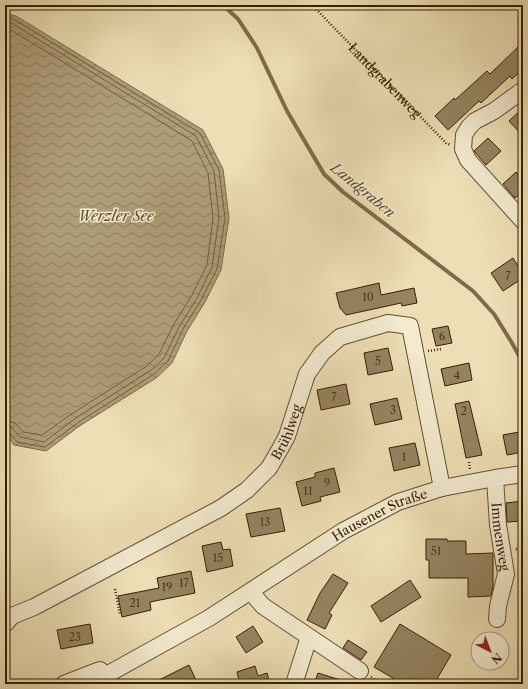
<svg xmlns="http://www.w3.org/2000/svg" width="528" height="689" font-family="'Libre Caslon Text',serif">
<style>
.water{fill:url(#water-waves);stroke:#7e6b4b}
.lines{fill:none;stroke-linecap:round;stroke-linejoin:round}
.shore{stroke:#725e3f;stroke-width:1}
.stream{stroke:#7e6b4b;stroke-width:4}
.building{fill:#958361;stroke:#352005}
.minor-casing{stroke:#635031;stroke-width:18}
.path{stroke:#352005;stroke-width:2.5;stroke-dasharray:1 2;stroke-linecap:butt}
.minor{stroke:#f3eacf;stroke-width:16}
.labels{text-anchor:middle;stroke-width:3;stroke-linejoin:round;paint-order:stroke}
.number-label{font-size:11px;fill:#4d391c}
.street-label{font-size:13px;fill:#352005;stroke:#f3eacf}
.water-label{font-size:14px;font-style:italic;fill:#5f4c2e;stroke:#f3eacf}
</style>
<defs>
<pattern id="water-waves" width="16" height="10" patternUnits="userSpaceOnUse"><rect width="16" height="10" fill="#ae9d79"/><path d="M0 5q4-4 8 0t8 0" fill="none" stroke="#8e8061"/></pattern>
</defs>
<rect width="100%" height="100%" fill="#eddeb5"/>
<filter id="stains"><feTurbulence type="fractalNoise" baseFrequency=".005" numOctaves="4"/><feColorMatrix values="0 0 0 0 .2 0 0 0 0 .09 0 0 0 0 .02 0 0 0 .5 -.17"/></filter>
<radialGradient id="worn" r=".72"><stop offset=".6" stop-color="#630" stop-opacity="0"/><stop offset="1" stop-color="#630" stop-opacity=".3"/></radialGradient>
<path class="water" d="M5,13L16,16L203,130L223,169L229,218L221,270L205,302L187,331L172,363L156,378L81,425L46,451L14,445L5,433Z"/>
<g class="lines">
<g class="shore">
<path d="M5,17L15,20L200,133L219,170L225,218L217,269L201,300L183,329L168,361L154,374L79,422L45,447L17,442L9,432L5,431"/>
<path d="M5,22L13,24L196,136L214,171L219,218L212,267L197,298L179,327L164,358L151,370L76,418L44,442L20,437L12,428L5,426"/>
<path d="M5,29L11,30L192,141L208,173L213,218L207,265L192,295L174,324L159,354L147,366L73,413L42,435L23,432L15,423L5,420"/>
</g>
<path class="stream" d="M223,5L238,19L257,48L287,111L324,174L343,192L473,291L494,314L512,343L523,363"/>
</g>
<g class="building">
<path d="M518,47L523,52V69L512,79L510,76L481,103L479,101L448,130L435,116L454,98L455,100L487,71L490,74Z"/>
<path d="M523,108V136L509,121Z"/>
<path d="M488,138L501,151L486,165L474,151Z"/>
<path d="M516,172L523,180V191L515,198L503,184Z"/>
<path d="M513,258L523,274V278L503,291L491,273Z"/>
<path d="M379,283L381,295L414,288L417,303L402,306L401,303L346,315L340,308L336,293Z"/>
<path d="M448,326L452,343L436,346L432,329Z"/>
<path d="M388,348L393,370L368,375L364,353Z"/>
<path d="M469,363L472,380L445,386L441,369Z"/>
<path d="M346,384L350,404L321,410L317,390Z"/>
<path d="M397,398L402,419L375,425L370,404Z"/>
<path d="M469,401L482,455L466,458L455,404Z"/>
<path d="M519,432L523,452L507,455L503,435Z"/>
<path d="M415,443L420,465L394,471L389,448Z"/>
<path d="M334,468L340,492L320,497L321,501L302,506L296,482L315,477V473Z"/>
<path d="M523,501V521L507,522L506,503Z"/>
<path d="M280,508L285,531L251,537L246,514Z"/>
<path d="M426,539H447V541H466V554L493,553V586L491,596L468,597V578H429V560H426Z"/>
<path d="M221,542L223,550L230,549L233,566L207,572L202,546Z"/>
<path d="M191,571L195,593L150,602L151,610L122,617L118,596L159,588L157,578Z"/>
<path d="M333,574L348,583L329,613L332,615L325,629L307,620L320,593Z"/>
<path d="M410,580L421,597L381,622L371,606Z"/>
<path d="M90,624L93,643L61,649L57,630Z"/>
<path d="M400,624L451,655L434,684H403L374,667Z"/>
<path d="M253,626L263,642L246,653L236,637Z"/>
<path d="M348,640L367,652L361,660L343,648Z"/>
<path d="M189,665L196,680L188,684H151Z"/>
<path d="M255,666L258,676L267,673L270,684H240L237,672Z"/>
<path d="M318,673L347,682L346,684H314Z"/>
</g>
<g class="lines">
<g class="minor-casing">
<g id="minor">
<path d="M523,90L494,111L475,121L469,127L464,135L463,149L468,160L523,221"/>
<path id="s2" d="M495,478L498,525L506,574L498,606L497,619"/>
<path d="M251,592L263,606L360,671"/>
<path id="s3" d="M5,624L12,616L34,607L221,508L247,490L269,468L280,449L287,436L307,374L322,353L340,337L388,323L410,326L442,488"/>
<path d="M64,684L100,670"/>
<path id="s4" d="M90,684L209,618L343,531L398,502L442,488L495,478L523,474"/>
<path d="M294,684L309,637"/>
</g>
</g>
<g class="path">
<path id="s1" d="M312,5L446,143L451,145"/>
<path d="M428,351L441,349"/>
<path d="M469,462L470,470"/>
<path d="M516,549L523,551"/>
<path d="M115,589L120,614"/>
<path d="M371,677L381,684"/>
</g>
<use href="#minor" class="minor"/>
</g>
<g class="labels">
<g class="number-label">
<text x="508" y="280">7</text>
<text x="368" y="301">10</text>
<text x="442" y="340">6</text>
<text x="378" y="365">5</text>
<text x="457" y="379">4</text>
<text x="334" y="401">7</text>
<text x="393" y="414">3</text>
<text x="464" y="415">2</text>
<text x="404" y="461">1</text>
<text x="327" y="487">9</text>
<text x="308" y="495">11</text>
<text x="265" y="526">13</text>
<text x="436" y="555">51</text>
<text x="218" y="562">15</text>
<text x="184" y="587">17</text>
<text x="167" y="591">19</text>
<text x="135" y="607">21</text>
<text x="75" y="641">23</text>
</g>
<g class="street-label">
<text dy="5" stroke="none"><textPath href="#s1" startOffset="105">Landgrabenweg</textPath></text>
<text dy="5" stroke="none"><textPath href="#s3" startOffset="349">Brühlweg</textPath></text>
<text dy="5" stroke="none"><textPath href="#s4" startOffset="336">Hausener Straße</textPath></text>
<text dy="5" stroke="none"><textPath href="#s2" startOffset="59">Immenweg</textPath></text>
</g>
<g class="water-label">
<text transform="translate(363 190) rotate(39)" y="5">Landgraben</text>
<text x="116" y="221">Werzler See</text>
</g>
</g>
<rect width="528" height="689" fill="none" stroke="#eddeb5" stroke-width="20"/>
<rect x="6" y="6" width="516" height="677" fill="none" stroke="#352005" stroke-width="2"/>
<rect x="10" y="10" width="508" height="669" fill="none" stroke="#352005"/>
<g transform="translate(490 651) rotate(138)"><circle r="19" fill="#f3eacf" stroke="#a7997e"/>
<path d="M0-3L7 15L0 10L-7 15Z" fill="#8f2418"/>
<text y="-6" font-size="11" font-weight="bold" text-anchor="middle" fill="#352005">N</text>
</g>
<rect width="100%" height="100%" filter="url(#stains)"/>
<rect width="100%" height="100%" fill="url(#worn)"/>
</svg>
